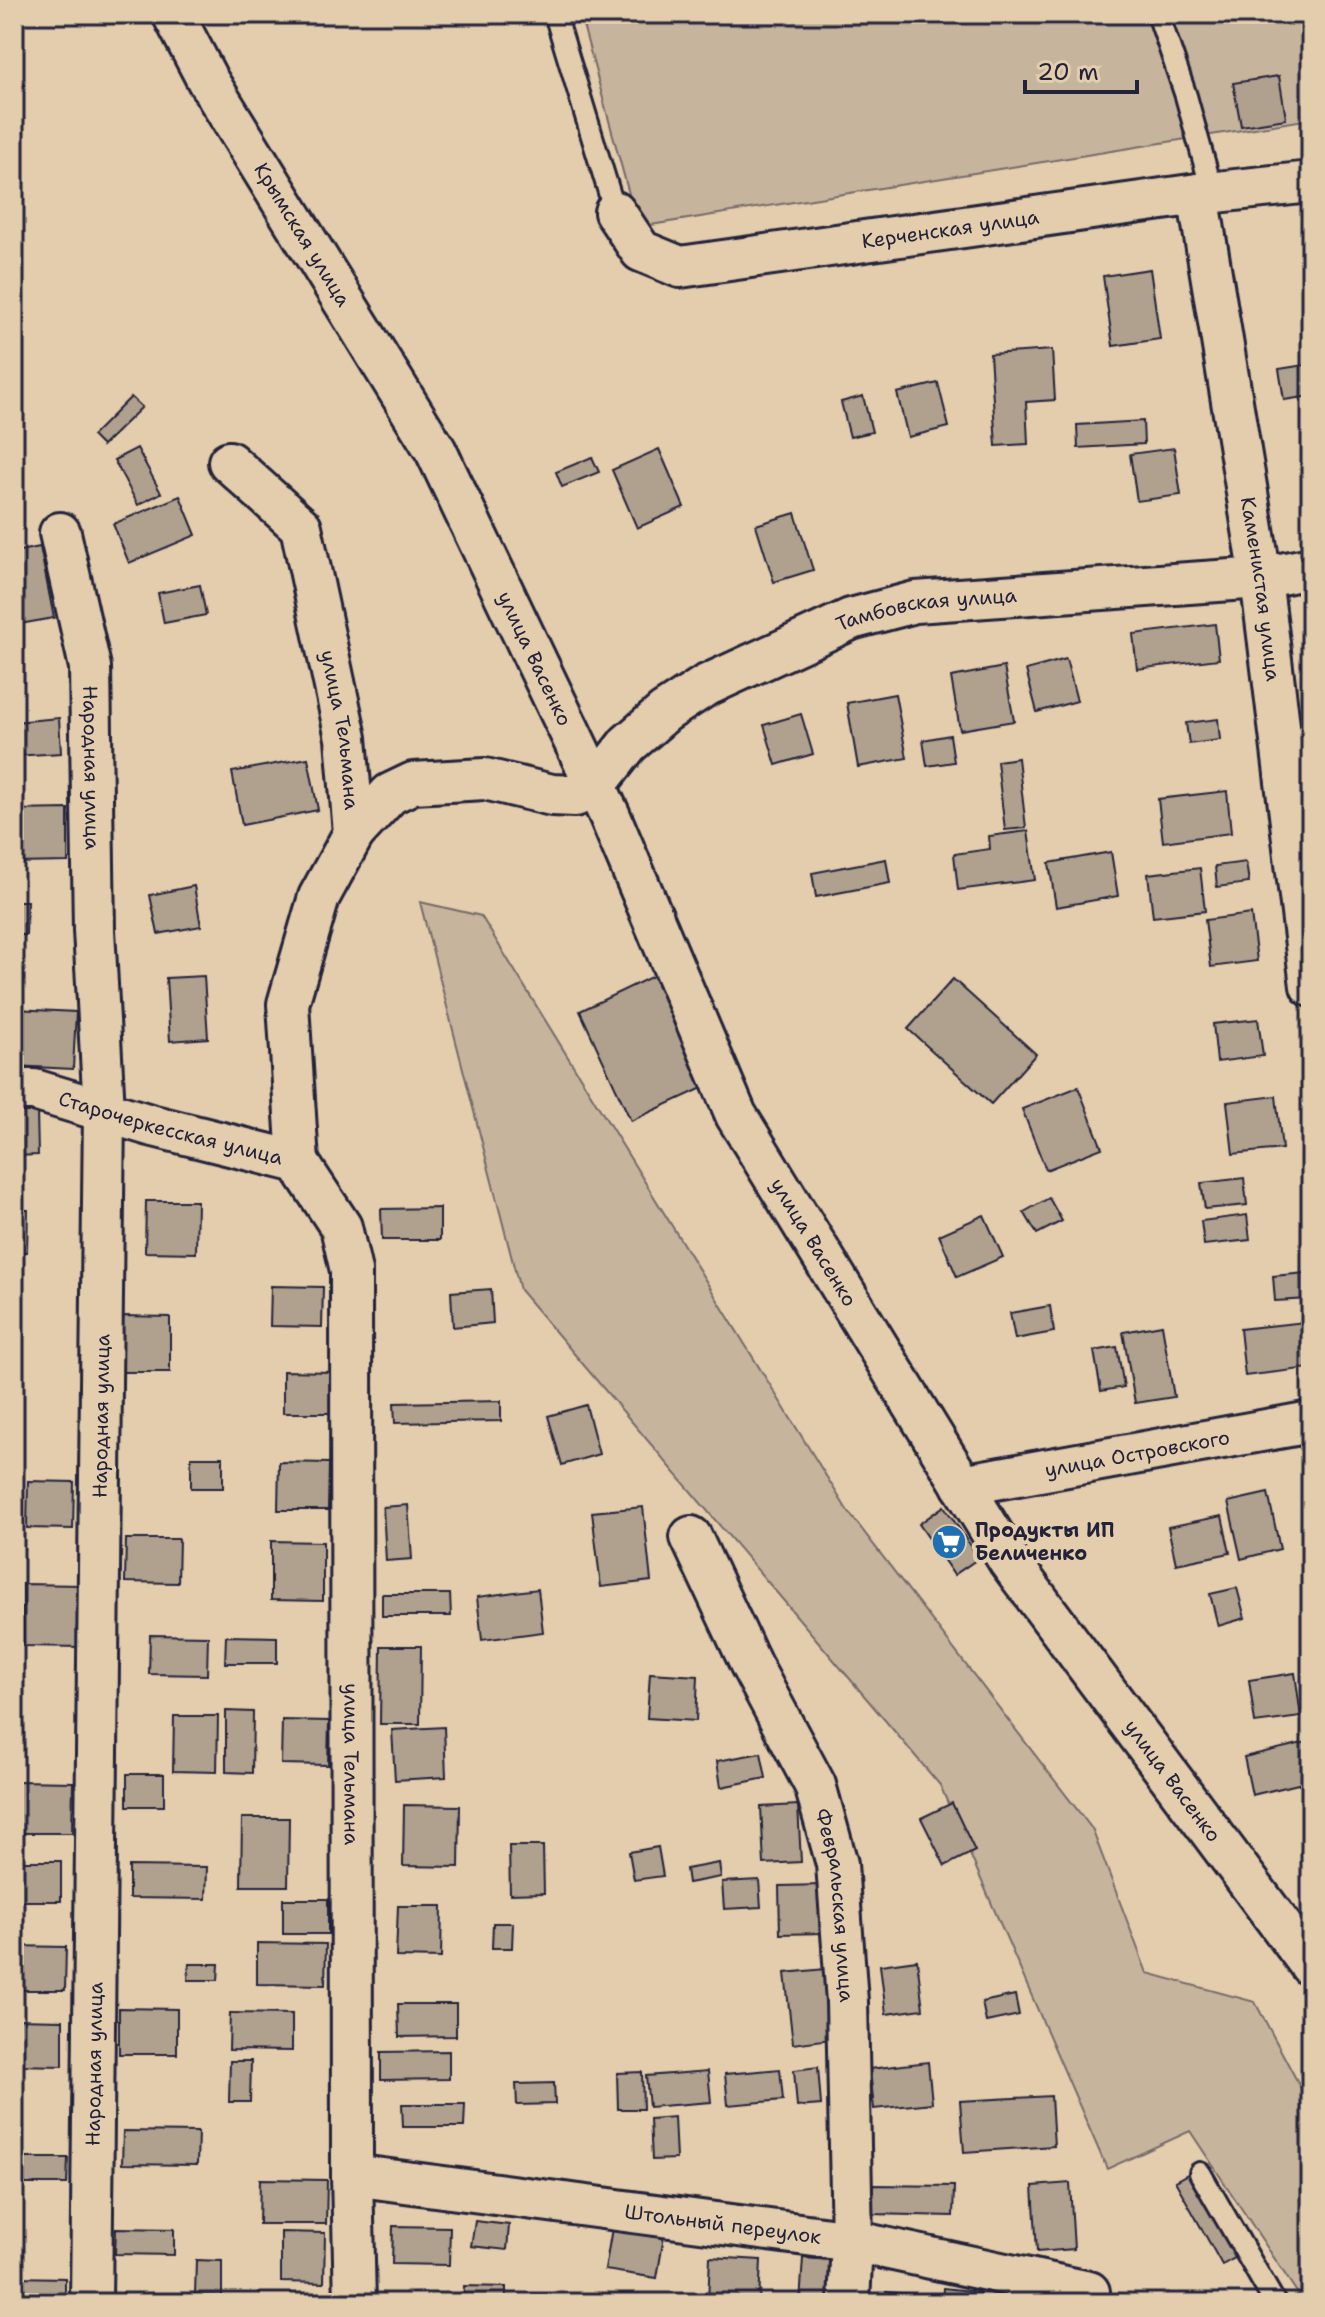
<svg xmlns="http://www.w3.org/2000/svg" width="1325" height="2317" font-family="'Shantell Sans',sans-serif">
<style>
.green{fill:#c7b49c;stroke:#746b6c;stroke-width:2}
.building{fill:#b0a08e;stroke:#22223b;stroke-width:2}
.lines{fill:none;stroke-linecap:round;stroke-linejoin:round}
.lane-casing{stroke:#22223b;stroke-width:26}
.street-casing{stroke:#22223b;stroke-width:46}
.lane{stroke:#e3cdac;stroke-width:20}
.street{stroke:#e3cdac;stroke-width:40}
.labels{text-anchor:middle;stroke-width:8;stroke-linejoin:round;paint-order:stroke}
.street-label{font-size:20px;fill:#22223b;stroke:#e3cdac}
.poi-label{font-size:20px;font-weight:bold;fill:#22223b;stroke:#e3cdac;text-anchor:start}
</style>
<rect width="100%" height="100%" fill="#e3cdac"/>
<filter id="ink" filterUnits="userSpaceOnUse"><feTurbulence type="fractalNoise" baseFrequency=".0125" numOctaves="2"/><feDisplacementMap in="SourceGraphic" scale="16" xChannelSelector="R" yChannelSelector="G"/><feConvolveMatrix kernelMatrix="1 2 1 2 8 2 1 2 1" color-interpolation-filters="sRGB"/></filter>
<g filter="url(#ink)">
<g class="green">
<path d="M580,14H1311V119L638,227Z"/>
<path d="M420,902L481,916L847,1510L1092,1829L1147,1973L1255,2002L1311,2107V2303H1304L1190,2131L1107,2169L940,1785L520,1290Z"/>
</g>
<g class="building">
<path d="M1279,76L1286,119L1241,126L1233,83Z"/>
<path d="M1150,269L1160,339L1113,346L1103,276Z"/>
<path d="M1052,350L1055,400L1026,402L1028,444L996,446L990,354Z"/>
<path d="M1311,364V396L1284,400L1279,369Z"/>
<path d="M938,383L949,427L908,437L897,393Z"/>
<path d="M863,396L872,432L850,437L841,402Z"/>
<path d="M131,397L142,407L102,446L92,436Z"/>
<path d="M1143,421L1144,444L1078,448L1077,425Z"/>
<path d="M137,448L161,493L138,505L114,460Z"/>
<path d="M1174,448L1181,495L1137,501L1130,454Z"/>
<path d="M659,449L684,507L637,528L612,470Z"/>
<path d="M592,457L599,472L562,487L556,472Z"/>
<path d="M180,496L196,535L129,563L113,524Z"/>
<path d="M795,513L813,570L774,582L756,525Z"/>
<path d="M40,547L54,618L14,625V552Z"/>
<path d="M200,585L206,615L164,623L158,593Z"/>
<path d="M1215,624L1219,659L1137,669L1133,634Z"/>
<path d="M1066,659L1077,701L1037,712L1026,670Z"/>
<path d="M1004,667L1014,721L960,730L951,677Z"/>
<path d="M895,694L907,758L858,767L847,703Z"/>
<path d="M801,714L813,754L776,765L764,725Z"/>
<path d="M59,718L61,753L14,756V722Z"/>
<path d="M1218,719L1220,740L1189,744L1186,723Z"/>
<path d="M950,735L954,762L927,766L923,740Z"/>
<path d="M308,758L318,810L242,825L232,772Z"/>
<path d="M1018,758L1026,828L1005,830L997,761Z"/>
<path d="M1227,791L1231,833L1163,842L1158,799Z"/>
<path d="M68,809V862L14,863V810Z"/>
<path d="M1028,831L1035,880L958,890L954,854L990,849L989,836Z"/>
<path d="M1111,852L1118,896L1056,907L1049,863Z"/>
<path d="M886,859L890,883L816,897L812,873Z"/>
<path d="M1246,862L1249,883L1217,887L1215,866Z"/>
<path d="M1200,868L1205,911L1153,917L1148,874Z"/>
<path d="M194,886L201,926L158,934L150,895Z"/>
<path d="M14,901H27L26,935H14Z"/>
<path d="M1251,914L1257,961L1211,967L1205,920Z"/>
<path d="M657,974L709,1085L631,1121L580,1011Z"/>
<path d="M204,976L208,1038L170,1041L166,978Z"/>
<path d="M953,979L1036,1054L991,1104L908,1029Z"/>
<path d="M14,1009L76,1012L73,1069L14,1066Z"/>
<path d="M1258,1019L1263,1056L1217,1062L1213,1024Z"/>
<path d="M1078,1087L1102,1148L1046,1170L1022,1109Z"/>
<path d="M1276,1096L1282,1149L1233,1154L1227,1102Z"/>
<path d="M14,1111H37L38,1155L14,1156Z"/>
<path d="M1244,1178L1247,1205L1205,1209L1201,1183Z"/>
<path d="M1049,1198L1062,1221L1037,1234L1024,1212Z"/>
<path d="M146,1201H197L196,1253L145,1252Z"/>
<path d="M440,1208V1240H382L381,1209Z"/>
<path d="M14,1210H28L27,1252H14Z"/>
<path d="M984,1215L1003,1257L957,1277L939,1235Z"/>
<path d="M1247,1215L1250,1240L1204,1245L1201,1221Z"/>
<path d="M1306,1273L1309,1299L1275,1301L1273,1276Z"/>
<path d="M271,1286L323,1287L322,1327L270,1326Z"/>
<path d="M491,1289L493,1323L453,1327L451,1292Z"/>
<path d="M1050,1306L1054,1332L1015,1339L1010,1313Z"/>
<path d="M122,1316L170,1317V1372H122Z"/>
<path d="M1305,1322L1310,1368L1245,1376L1240,1329Z"/>
<path d="M1162,1325L1174,1397L1135,1403L1123,1332Z"/>
<path d="M1117,1347L1124,1387L1101,1391L1094,1351Z"/>
<path d="M283,1371L331,1372L330,1413H283Z"/>
<path d="M501,1401V1421L395,1423L394,1403Z"/>
<path d="M586,1405L599,1454L562,1465L548,1416Z"/>
<rect x="191" y="1457" width="32" height="31"/>
<path d="M279,1462L329,1463L328,1510H278Z"/>
<path d="M28,1481L74,1482L73,1529L27,1528Z"/>
<path d="M1268,1493L1280,1549L1241,1559L1228,1502Z"/>
<path d="M408,1505L412,1559L386,1561L383,1507Z"/>
<path d="M944,1506L979,1558L954,1575L919,1524Z"/>
<path d="M643,1507L651,1581L601,1587L592,1512Z"/>
<path d="M1222,1516L1230,1553L1176,1564L1168,1527Z"/>
<path d="M126,1539H179L178,1583L125,1582Z"/>
<path d="M271,1541L323,1542V1601L271,1600Z"/>
<path d="M23,1584L82,1585L81,1647L23,1646Z"/>
<path d="M1237,1588L1245,1618L1218,1626L1210,1594Z"/>
<path d="M538,1589L543,1632L482,1640L477,1597Z"/>
<path d="M382,1594H450L451,1616H382Z"/>
<path d="M150,1635L208,1636L207,1675L149,1674Z"/>
<path d="M226,1636L277,1637V1663H225Z"/>
<path d="M381,1646H421L420,1724H380Z"/>
<path d="M650,1673L698,1676L696,1721L647,1718Z"/>
<path d="M1295,1673L1301,1717L1255,1723L1249,1680Z"/>
<path d="M226,1711L253,1712L252,1773L226,1772Z"/>
<path d="M174,1716H218L217,1772L173,1771Z"/>
<path d="M282,1720L329,1721L328,1765L281,1764Z"/>
<path d="M444,1727L446,1777L395,1780L392,1730Z"/>
<path d="M1311,1741V1781L1252,1795L1244,1757Z"/>
<path d="M761,1753L766,1778L721,1787L717,1761Z"/>
<rect x="127" y="1774" width="37" height="32"/>
<path d="M17,1781L73,1782L72,1833H16Z"/>
<path d="M952,1803L975,1851L945,1866L921,1818Z"/>
<path d="M404,1805L460,1806L459,1867L403,1866Z"/>
<path d="M798,1805L801,1862L764,1864L761,1807Z"/>
<path d="M242,1818H289L288,1886H241Z"/>
<path d="M509,1846H543L544,1893L510,1894Z"/>
<path d="M658,1847L663,1876L634,1880L629,1852Z"/>
<rect x="14" y="1861" width="47" height="40"/>
<path d="M719,1863L721,1877L688,1883L686,1869Z"/>
<path d="M129,1866L207,1867L206,1899L129,1898Z"/>
<path d="M759,1880L761,1907L724,1909L722,1882Z"/>
<path d="M824,1885L825,1933L780,1934L779,1886Z"/>
<rect x="283" y="1899" width="45" height="35"/>
<path d="M398,1906H442L441,1958L396,1957Z"/>
<path d="M493,1923H513L512,1948H492Z"/>
<path d="M257,1943L326,1944L325,1985L257,1984Z"/>
<path d="M14,1946L66,1947L65,1990H14Z"/>
<path d="M917,1960L923,2009L886,2014L880,1965Z"/>
<path d="M189,1964H219L218,1980H188Z"/>
<path d="M825,1969L832,2039L793,2044L785,1973Z"/>
<path d="M1015,1995L1019,2015L986,2022L982,2002Z"/>
<path d="M398,2004H456V2036L399,2037Z"/>
<path d="M119,2008L177,2009V2054H119Z"/>
<path d="M230,2013L292,2014V2051L229,2050Z"/>
<path d="M14,2019L63,2020V2066L14,2065Z"/>
<path d="M449,2051V2079L381,2080V2052Z"/>
<path d="M230,2061H251L250,2102H229Z"/>
<path d="M928,2062L932,2103L874,2109L870,2069Z"/>
<path d="M818,2067L821,2105L797,2107L794,2070Z"/>
<path d="M780,2069L783,2100L728,2105L725,2074Z"/>
<path d="M708,2071L711,2102L649,2107L646,2076Z"/>
<path d="M642,2072L643,2109H618L617,2073Z"/>
<path d="M554,2083L555,2104L517,2105L516,2084Z"/>
<path d="M1051,2096L1054,2146L964,2152L960,2101Z"/>
<path d="M402,2104H465L464,2127H403Z"/>
<path d="M674,2117L676,2159L652,2160L650,2119Z"/>
<path d="M123,2131L198,2132L197,2165L122,2164Z"/>
<path d="M21,2158H68L67,2184H20Z"/>
<path d="M1193,2171L1240,2255L1222,2265L1175,2181Z"/>
<path d="M260,2179L327,2180L326,2224H259Z"/>
<path d="M1070,2183L1074,2249L1037,2252L1033,2186Z"/>
<path d="M873,2185L954,2186L953,2216L872,2214Z"/>
<path d="M475,2221L509,2225L507,2250L471,2246Z"/>
<path d="M393,2226L450,2227L449,2265L392,2264Z"/>
<path d="M116,2228L174,2229V2255L115,2254Z"/>
<path d="M612,2228L664,2236L657,2278L605,2270Z"/>
<path d="M281,2232L325,2233L324,2283L281,2282Z"/>
<path d="M710,2257L761,2260L759,2303H708Z"/>
<path d="M803,2258L832,2260L829,2303H800Z"/>
<path d="M196,2260L222,2261V2296L195,2295Z"/>
<path d="M14,2277L65,2278V2303H14Z"/>
<path d="M464,2286L506,2287V2303H463Z"/>
<path d="M943,2288L979,2292L978,2303H942Z"/>
<path d="M886,2292L936,2296V2303H885Z"/>
<path d="M117,2301L185,2302V2303H117Z"/>
</g>
<g class="lines">
<g class="lane-casing">
<g id="lane">
<path d="M555,14L615,212"/>
<path d="M1158,14L1186,96L1213,194"/>
<path d="M1200,2173L1275,2303"/>
</g>
</g>
<g class="street-casing">
<g id="street">
<path id="s1" d="M173,14L208,81L436,451L609,814L736,1115L1009,1561L1311,1966"/>
<path id="s2" d="M1198,194L1261,578L1311,986"/>
<path id="s3" d="M615,212L641,251L680,267L1198,194L1311,182"/>
<path id="s4" d="M229,462L301,527L346,738L354,833L319,897L288,1004L298,1162"/>
<path id="s5" d="M60,533L90,667L94,930L104,1110L91,2303"/>
<path id="s6" d="M354,833L390,794L413,783L485,779L552,795L575,796L595,786L628,744L665,712L705,686L851,619L915,602L1261,578L1311,568"/>
<path id="s7" d="M14,1090H34L150,1125L298,1162L341,1227L351,1271L352,2175L355,2303"/>
<path id="s8" d="M962,1485L1311,1422"/>
<path id="s9" d="M691,1537L751,1665L815,1785L837,1864L847,2002L852,2241L849,2303"/>
<path id="s10" d="M352,2175L852,2241L1089,2292L1090,2303"/>
</g>
</g>
<use href="#lane" class="lane"/>
<use href="#street" class="street"/>
</g>
</g>
<defs>
<g id="supermarket-disc" transform="scale(1.8)"><circle r="9.5" fill="#1f6fb2" stroke="#e3cdac"/><path d="M-6-5.5h2.5l.6 2H6L4.5 2H-2.5L-4.4-4H-6ZM-1.5 3.2a1.3 1.3 0 1 0 .1 0ZM3 3.2a1.3 1.3 0 1 0 .1 0Z" fill="#fff"/></g>
</defs>
<g fill-rule="evenodd">
<use href="#supermarket-disc" x="949" y="1542"/>
</g>
<g class="labels">
<g class="street-label">
<text dy="7" stroke="none"><textPath href="#s3" startOffset="362">Керченская улица</textPath></text>
<text dy="7" stroke="none"><textPath href="#s1" startOffset="256">Крымская улица</textPath></text>
<text dy="7" stroke="none"><textPath href="#s2" startOffset="400">Каменистая улица</textPath></text>
<text dy="7" stroke="none"><textPath href="#s6" startOffset="652">Тамбовская улица</textPath></text>
<text dy="7" stroke="none"><textPath href="#s1" startOffset="740">улица Васенко</textPath></text>
<text dy="7" stroke="none"><textPath href="#s4" startOffset="304">улица Тельмана</textPath></text>
<text dy="7" stroke="none"><textPath href="#s5" startOffset="238">Народная улица</textPath></text>
<text dy="7" stroke="none"><textPath href="#s7" startOffset="162">Старочеркесская улица</textPath></text>
<text dy="7" stroke="none"><textPath href="#s1" startOffset="1388">улица Васенко</textPath></text>
<text transform="translate(101 1416) rotate(-89)" y="7">Народная улица</text>
<text dy="7" stroke="none"><textPath href="#s8" startOffset="178">улица Островского</textPath></text>
<text dy="7" stroke="none"><textPath href="#s7" startOffset="910">улица Тельмана</textPath></text>
<text dy="7" stroke="none"><textPath href="#s1" startOffset="2036">улица Васенко</textPath></text>
<text dy="7" stroke="none"><textPath href="#s9" startOffset="400">Февральская улица</textPath></text>
<text transform="translate(94 2064) rotate(-89)" y="7">Народная улица</text>
<text dy="7" stroke="none"><textPath href="#s10" startOffset="374">Штольный переулок</textPath></text>
</g>
<g class="poi-label">
<text x="975" y="1537">Продукты ИП<tspan x="975" dy="23">Беличенко</tspan></text>
</g>
</g>
<rect width="1325" height="2317" fill="none" stroke="#e3cdac" stroke-width="48"/>
<rect x="24" y="24" width="1277" height="2269" fill="none" stroke="#22223b" stroke-width="3" filter="url(#ink)"/>
<path d="M1025 80v12h112v-12" fill="none" stroke="#22223b" stroke-width="4"/>
<text x="1037" y="80" font-size="24" fill="#22223b" stroke="#e3cdac" stroke-width="6" paint-order="stroke">20 m</text>
</svg>
